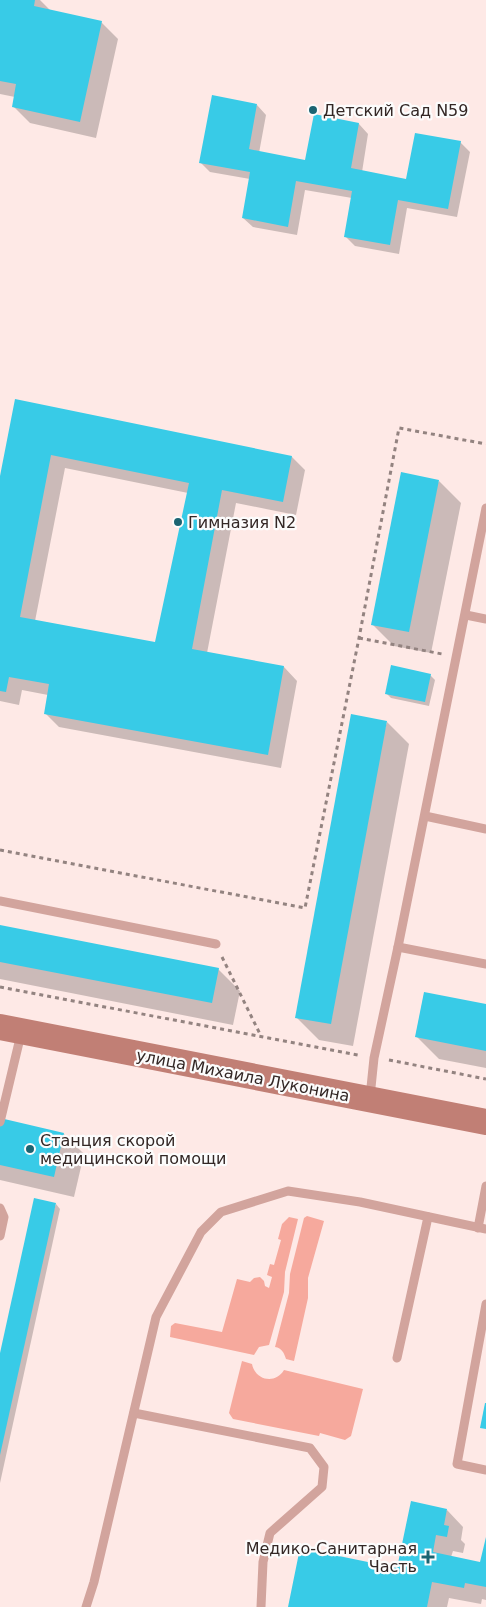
<svg xmlns="http://www.w3.org/2000/svg" width="486" height="1607" font-family="'DejaVu Sans',sans-serif">
<style>
.green{fill:#f6a99d}
.shadow{fill:#0003;fill-rule:evenodd}
.building{fill:#38cbe7;fill-rule:evenodd}
.lines{fill:none;stroke-linecap:round;stroke-linejoin:round}
.path{stroke:#938380;stroke-width:3;stroke-dasharray:4 4;stroke-linecap:butt}
.service{stroke:#d2a49d;stroke-width:9}
.secondary{stroke:#c17f75;stroke-width:26}
.poi-dot{fill:#1b6472;stroke:#fcfcfc;stroke-width:2}
.labels{text-anchor:middle;stroke-width:4.5;stroke-linejoin:round;paint-order:stroke}
.poi-label{font-size:16px;fill:#332725;stroke:#fcfcfc;text-anchor:start}
.street-label{font-size:16px;fill:#332725;stroke:#fcfcfc}
</style>
<rect width="100%" height="100%" fill="#fee9e6"/>
<g class="green">
<path d="M307,1216L324,1221L308,1278V1298L294,1361L286,1359C284,1353 282,1348 275,1347L289,1293L290,1274L304,1218Z"/>
<path d="M289,1217L298,1219L285,1272L284,1292L269,1345L259,1347L254,1355L170,1337L171,1326L175,1323L222,1332L237,1279L250,1282L254,1278L260,1277L264,1281L265,1286L269,1288L272,1277L267,1275L270,1264L274,1265L281,1240L278,1239L282,1224Z"/>
<path d="M242,1361L252,1364C255,1380 275,1385 284,1370L363,1389L351,1436L345,1440L320,1433L319,1436L233,1419L229,1413Z"/>
</g>
<g class="shadow">
<path d="M0,0H40L51,11L101,22L118,39L96,138L30,123L13,106L15,97L0,94Z"/>
<path d="M257,105L266,115L259,153L306,161L315,116L359,124L368,134L362,172L407,180L460,142L470,152L457,217L407,208L399,254L355,246L345,236L352,198L305,190L297,235L253,227L243,218L250,179L210,172L200,162Z"/>
<path d="M16,401L292,457L305,470L296,515L236,503L207,653L284,667L297,681L281,768L59,727L45,713L48,695L22,690L19,705L0,701V482ZM65,468L188,493L156,643L35,621Z"/>
<path d="M439,481L461,503L431,653L394,646L372,624Z"/>
<path d="M430,675L435,680L429,706L391,698L386,693Z"/>
<path d="M387,722L409,744L353,1046L319,1040L297,1018Z"/>
<path d="M0,926L218,969L240,991L233,1025L0,979Z"/>
<path d="M486,1005V1068L439,1059L417,1037Z"/>
<path d="M0,1120L64,1134L84,1154L74,1197L0,1180Z"/>
<path d="M56,1204L60,1209L0,1483V1359Z"/>
<path d="M447,1510L463,1527L461,1540L465,1544L463,1553L453,1551L451,1557L481,1563L486,1539V1600L482,1599L481,1604L449,1598L447,1607H289L398,1569Z"/>
</g>
<g class="building">
<path d="M0,0H35L34,6L102,21L80,122L12,107L16,84L0,81Z"/>
<path d="M212,95L257,104L249,149L305,160L314,114L359,123L351,168L406,179L415,133L461,141L448,209L398,200L390,245L344,237L352,191L296,181L288,227L242,218L250,172L199,163Z"/>
<path d="M15,399L292,456L283,502L222,490L192,649L284,666L268,755L44,714L49,684L9,677L6,692L0,691V476ZM51,455L189,483L155,642L20,617Z"/>
<path d="M401,472L439,480L409,632L371,625Z"/>
<path d="M391,665L431,674L425,702L385,694Z"/>
<path d="M351,714L387,721L331,1024L295,1018Z"/>
<path d="M0,925L219,968L212,1003L0,962Z"/>
<path d="M424,992L486,1004V1051L415,1037Z"/>
<path d="M0,1118L64,1133L54,1177L0,1165Z"/>
<path d="M34,1198L56,1203L0,1455V1353Z"/>
<path d="M485,1403H486V1429L480,1428Z"/>
<path d="M411,1501L447,1509L444,1525L449,1526L447,1537L436,1535L433,1552L480,1562L486,1537V1587L465,1583L464,1588L432,1582L427,1607H288L300,1548L397,1568Z"/>
</g>
<g class="lines">
<g class="path">
<path d="M359,638L442,654"/>
<path d="M0,850L305,908L359,638L399,428L486,444"/>
<path d="M222,957L260,1034"/>
<path d="M0,987L358,1055"/>
<path d="M389,1060L486,1079"/>
</g>
<g class="service">
<path d="M466,615L486,619"/>
<path d="M425,816L486,829"/>
<path d="M0,901L216,944"/>
<path d="M398,947L486,964"/>
<path d="M370,1097L374,1058L398,947L486,508"/>
<path d="M0,1122L21,1034"/>
<path d="M0,1208L4,1217L0,1236"/>
<path d="M478,1228L486,1186"/>
<path d="M486,1304L457,1464L486,1470"/>
<path d="M397,1358L428,1217"/>
<path d="M134,1413L310,1448L324,1467L322,1487L270,1533L263,1562L261,1607"/>
<path d="M86,1607L94,1582L156,1317L201,1232L221,1212L288,1191L360,1202L486,1229"/>
</g>
<path class="secondary" d="M0,1027L486,1122"/>
</g>
<g class="poi-dot">
<circle cx="313" cy="110" r="5"/>
<circle cx="178" cy="522" r="5"/>
<circle cx="30" cy="1149" r="5"/>
<path d="M425.5 1549.5h5v5h5v5h-5v5h-5v-5h-5v-5h5z"/>
</g>
<g class="labels">
<g class="poi-label">
<text x="323" y="116">Детский Сад N59</text>
<text x="188" y="528">Гимназия N2</text>
<text x="40" y="1146">Станция скорой<tspan x="40" dy="18">медицинской помощи</tspan></text>
<text x="417" y="1554" text-anchor="end">Медико-Санитарная<tspan x="417" dy="18">Часть</tspan></text>
</g>
<g class="street-label">
<text transform="translate(243 1075) rotate(11)" y="6">улица Михаила Луконина</text>
</g>
</g>
</svg>
